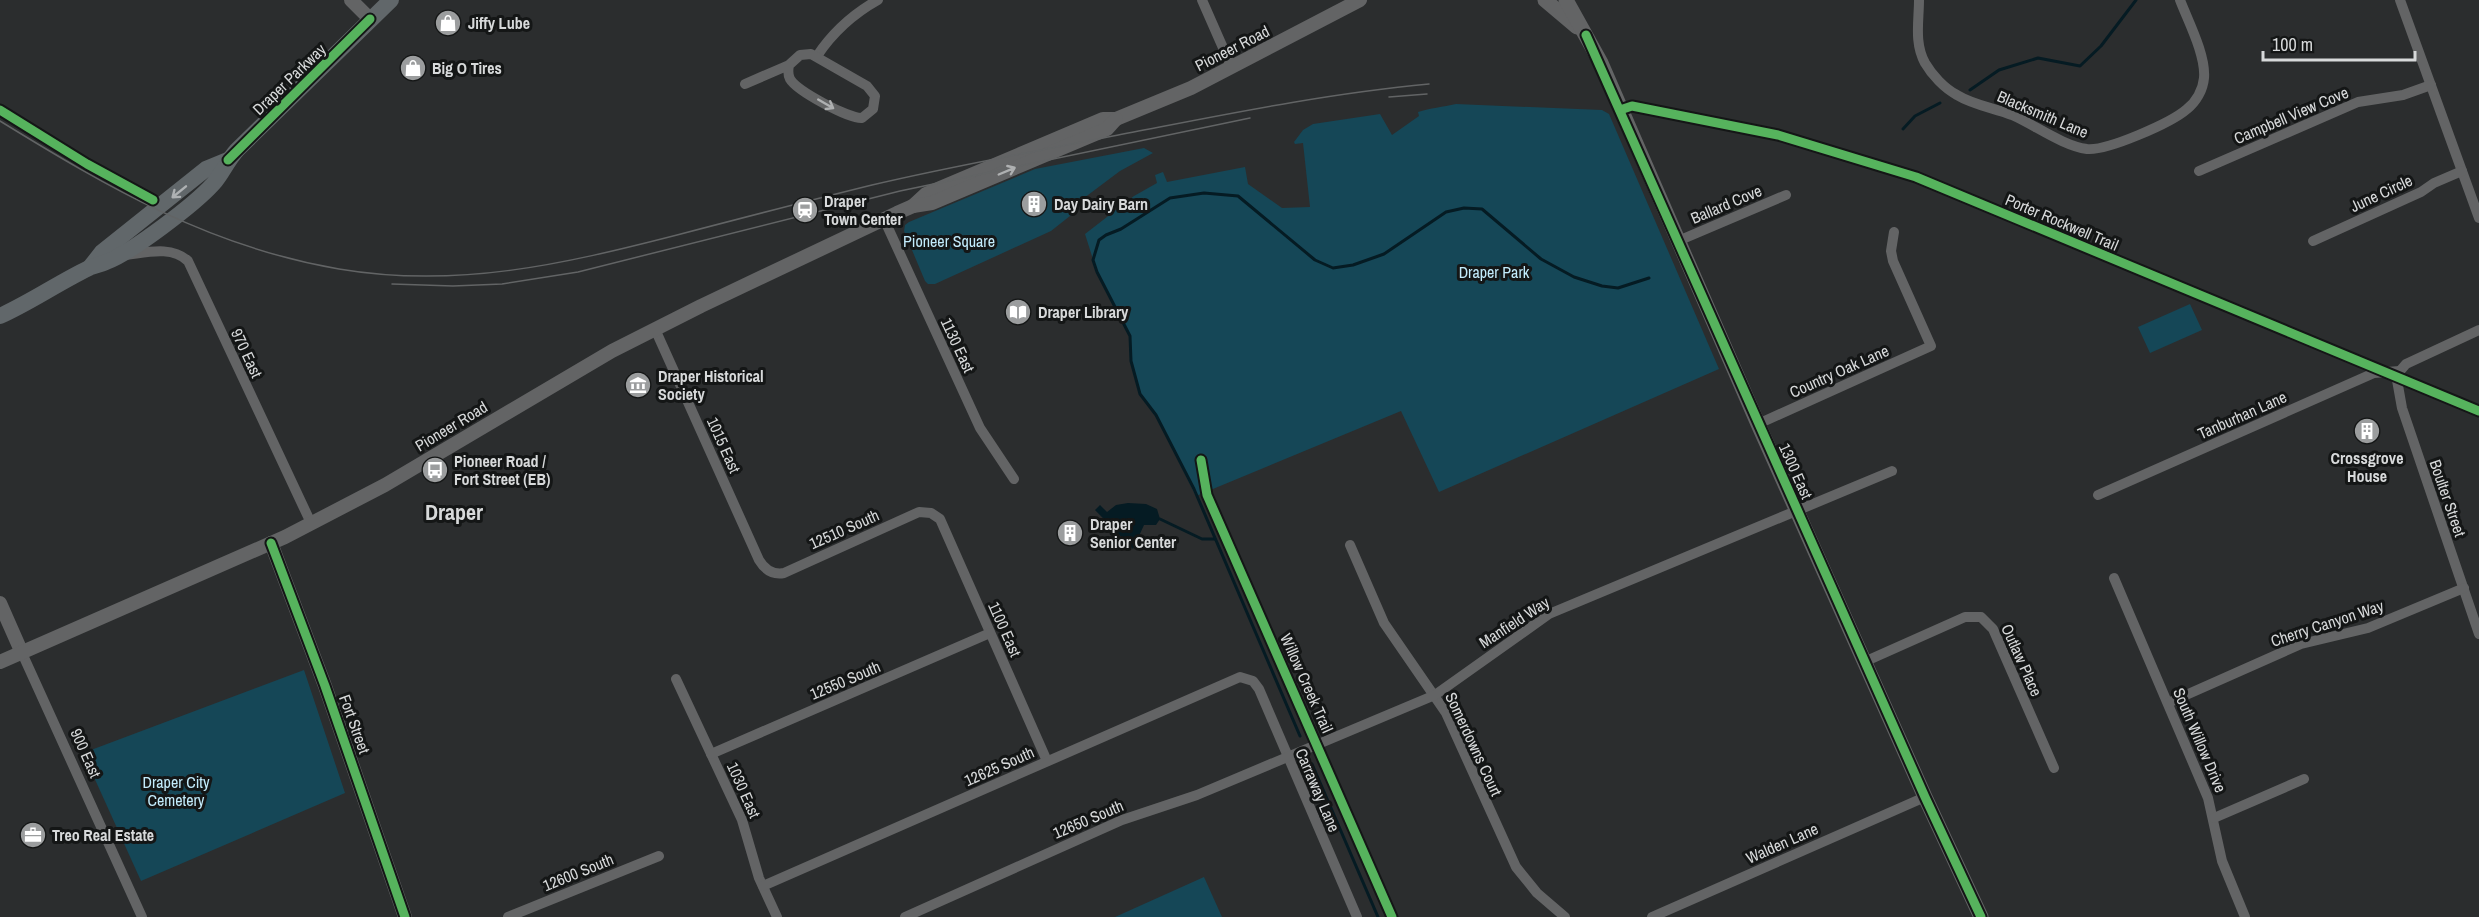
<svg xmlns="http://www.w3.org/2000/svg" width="2479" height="917" font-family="'Archivo Narrow',sans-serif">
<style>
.green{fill:#154757}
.water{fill:#051b23}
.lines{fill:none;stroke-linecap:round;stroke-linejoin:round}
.stream{stroke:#051b23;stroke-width:3}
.minor{stroke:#636465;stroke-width:10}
.tertiary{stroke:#636465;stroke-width:14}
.secondary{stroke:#636465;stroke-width:15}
.primary{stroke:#61676a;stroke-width:16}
.tram{stroke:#626465;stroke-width:1.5}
.cycleway-casing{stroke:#141616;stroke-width:13}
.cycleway{stroke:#56b35d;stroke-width:9}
.oneway{stroke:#aeb0b1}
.oneway2{stroke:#aeb1b3}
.labels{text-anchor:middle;stroke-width:6;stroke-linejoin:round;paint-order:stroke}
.poi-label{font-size:16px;font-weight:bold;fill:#d7d9da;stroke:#141616;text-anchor:start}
.street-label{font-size:16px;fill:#d7d9da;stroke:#141616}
.park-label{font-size:16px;fill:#c3ecfc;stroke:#141616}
.district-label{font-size:22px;font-weight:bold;fill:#d7d9da;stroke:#141616}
</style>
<rect width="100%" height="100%" fill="#2b2d2e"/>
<g class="green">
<path d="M1456,104L1602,110L1609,114L1719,369L1439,492L1401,411L1196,496L1156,416L1140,394L1131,361L1130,336L1097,272L1085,234L1134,196L1157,183L1155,175L1163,172L1167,182L1245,167L1248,184L1282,208L1310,207L1303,143L1295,144L1294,142L1303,130L1313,124L1380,114L1392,135L1419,116L1418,112C1430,108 1443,107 1456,104Z"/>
<path d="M1144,148L1153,153L1120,171L1072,207L1075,212L1051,231L935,284H928L925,281L904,231L905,225L909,222L1035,169Z"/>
<path d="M2190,304L2202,330L2150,353L2138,327Z"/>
<path d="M304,670L345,793L141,881L83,753Z"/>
<path d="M1204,877L1222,917H1115Z"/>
</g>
<path class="water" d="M1128,503L1146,504L1157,509L1160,519L1156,525H1144L1133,549L1095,510L1100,505L1107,512L1116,505Z"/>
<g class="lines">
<g class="stream">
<path d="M1970,90L1999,70L2038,58L2080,66L2101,46L2136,0"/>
<path d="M1903,129L1915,116L1940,103"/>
<path d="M1160,519L1202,539H1215"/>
<path d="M1300,736L1194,489L1156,415L1140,394L1131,361L1130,336L1097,272L1093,260L1099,240L1106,235L1121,229L1170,198L1204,193L1238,196L1315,260L1333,268L1353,265L1384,254L1446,212L1464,208L1482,209L1541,259L1574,277L1602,286L1618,288L1649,278"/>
<path d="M1312,764L1378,917"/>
</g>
<g class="minor">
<path d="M1202,0L1231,66"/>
<path d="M1919,0C1919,21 1914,43 1925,63C1932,75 1944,88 1957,95C1973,105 1994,108 2012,115C2035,125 2063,146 2087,149C2107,151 2171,123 2187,109C2196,102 2203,90 2204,78C2206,55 2188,21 2180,0"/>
<path d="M2400,0L2479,218"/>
<path d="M817,56C833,32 853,14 878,0"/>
<path d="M745,84L789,65L800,55L811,54L867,86L875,96L873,109L862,118C849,119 797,91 790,79C788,75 788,70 789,65"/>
<path d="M2199,171L2358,102L2403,95L2431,85"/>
<path d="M884,219L980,428L1014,479"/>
<path d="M1678,241L1786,195"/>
<path d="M2313,241L2421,192L2434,183L2462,171"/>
<path d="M124,255C145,253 171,245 188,261L311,523"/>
<path d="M655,329L759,560C765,570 773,575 784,573L919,512L931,513L940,519L1047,761"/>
<path d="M2479,330L2406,364L2400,371L2397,380L2402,408L2479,634"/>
<path d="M1758,424L1931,346L1893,261L1891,251L1894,232"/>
<path d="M2098,495L2374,373L2400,371"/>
<path d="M1350,545L1384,623L1446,713L1516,867L1537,893L1565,917"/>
<path d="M2114,578L2208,798L2222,861L2245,917"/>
<path d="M22,653L142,917"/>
<path d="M1864,662L1965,617H1981L1993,629L2054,768"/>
<path d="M676,679L742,820L759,878L777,917"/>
<path d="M2168,703L2301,644L2368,628L2464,588"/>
<path d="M711,754L990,633"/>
<path d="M2214,818L2304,779"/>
<path d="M763,886L1240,677L1253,681L1259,689L1357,917"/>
<path d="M508,917L659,856"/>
<path d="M905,917L1122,820L1197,795L1435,695L1549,614L1892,471"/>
<path d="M1652,917L1925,797"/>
</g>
<g class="tertiary">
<path d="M351,0L370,19"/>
<path d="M913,206L926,194L1103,119H1116L1191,88L1360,0"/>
<path d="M271,543L325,686L405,917"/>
<path d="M0,603L22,653"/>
<path d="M0,662L285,537L385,485L612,351L701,306L897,213L913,206L932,203L1107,129L1116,119"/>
</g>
<g class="secondary">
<path d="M1545,0L1577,27"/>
<path d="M1566,0L1601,63L1758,424L1925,797L1981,917"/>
</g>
<g class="primary">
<path d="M91,266L102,252L206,169L228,160"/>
<path d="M0,316C31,302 58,283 89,268C94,265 100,265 106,262C131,253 195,204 213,184C222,174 227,161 237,150L391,0"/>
</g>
<g class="tram">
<path d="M1389,97L1427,94"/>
<path d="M0,121C109,188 210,247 339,269C457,289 564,264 677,235C742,218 807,201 872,185C952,166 1033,152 1113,136C1218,116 1322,94 1429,84"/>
<path d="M392,284L453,286L502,284L578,272L900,191L1250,118"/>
</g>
<g class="cycleway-casing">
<g id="cycleway">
<path d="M1586,35L1925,797L1981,917"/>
<path d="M0,110L87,164L153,200"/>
<path d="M1620,110L1632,106L1778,135L1916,177L2479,411"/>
<path d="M228,160L370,19"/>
<path d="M1201,460L1207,495L1392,917"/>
<path d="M271,543L325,686L405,917"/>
</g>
</g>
<use href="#cycleway" class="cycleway"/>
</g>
<defs><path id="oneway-shaft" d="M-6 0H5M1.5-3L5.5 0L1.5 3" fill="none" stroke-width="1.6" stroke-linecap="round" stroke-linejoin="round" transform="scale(1.5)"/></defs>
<g class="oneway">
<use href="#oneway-shaft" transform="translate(826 104) rotate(30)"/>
<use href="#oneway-shaft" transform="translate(1007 171) rotate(-23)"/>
</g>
<use class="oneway2" href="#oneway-shaft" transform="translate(179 192) rotate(141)"/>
<defs>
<g id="shop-disc" transform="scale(1.35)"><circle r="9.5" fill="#9b9d9e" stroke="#141616"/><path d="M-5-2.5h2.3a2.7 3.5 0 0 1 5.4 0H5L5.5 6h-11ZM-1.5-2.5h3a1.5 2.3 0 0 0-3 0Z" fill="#fff"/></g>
<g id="building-disc" transform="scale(1.35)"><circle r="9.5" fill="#9b9d9e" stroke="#141616"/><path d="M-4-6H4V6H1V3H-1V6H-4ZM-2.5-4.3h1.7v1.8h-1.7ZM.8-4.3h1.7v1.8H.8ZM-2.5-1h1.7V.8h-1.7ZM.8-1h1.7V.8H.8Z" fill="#fff"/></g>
<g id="station-disc" transform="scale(1.35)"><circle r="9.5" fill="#9b9d9e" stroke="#141616"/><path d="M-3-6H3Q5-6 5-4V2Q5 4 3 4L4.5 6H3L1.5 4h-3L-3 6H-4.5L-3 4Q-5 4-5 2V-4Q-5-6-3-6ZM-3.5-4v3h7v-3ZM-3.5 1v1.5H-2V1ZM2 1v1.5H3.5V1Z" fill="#fff"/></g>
<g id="library-disc" transform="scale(1.35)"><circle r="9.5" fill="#9b9d9e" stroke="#141616"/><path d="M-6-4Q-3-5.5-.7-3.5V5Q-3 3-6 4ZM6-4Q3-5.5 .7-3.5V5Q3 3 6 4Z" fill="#fff"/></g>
<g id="museum-disc" transform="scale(1.35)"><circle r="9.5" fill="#9b9d9e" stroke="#141616"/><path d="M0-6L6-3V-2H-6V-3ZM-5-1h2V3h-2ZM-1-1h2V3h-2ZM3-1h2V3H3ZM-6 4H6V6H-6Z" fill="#fff"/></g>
<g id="bus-disc" transform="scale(1.35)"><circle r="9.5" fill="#9b9d9e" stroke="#141616"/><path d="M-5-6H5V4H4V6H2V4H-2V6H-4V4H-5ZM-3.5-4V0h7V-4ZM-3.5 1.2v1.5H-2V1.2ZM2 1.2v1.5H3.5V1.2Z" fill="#fff"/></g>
<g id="office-disc" transform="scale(1.35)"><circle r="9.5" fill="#9b9d9e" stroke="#141616"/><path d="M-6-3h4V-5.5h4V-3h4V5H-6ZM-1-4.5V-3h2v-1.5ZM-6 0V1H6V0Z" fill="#fff"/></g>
</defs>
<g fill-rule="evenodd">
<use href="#shop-disc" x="448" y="23"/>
<use href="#shop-disc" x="413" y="68"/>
<use href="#building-disc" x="1034" y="204"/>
<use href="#station-disc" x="805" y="210"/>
<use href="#library-disc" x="1018" y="312"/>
<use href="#museum-disc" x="638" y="385"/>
<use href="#building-disc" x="2367" y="431"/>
<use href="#bus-disc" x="435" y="470"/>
<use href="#building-disc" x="1070" y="533"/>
<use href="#office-disc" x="33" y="835"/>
</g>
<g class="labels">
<g class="poi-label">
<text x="468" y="29">Jiffy Lube</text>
<text x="432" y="74">Big O Tires</text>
<text x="824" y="207">Draper<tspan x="824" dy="18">Town Center</tspan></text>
<text x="1054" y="210">Day Dairy Barn</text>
<text x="1038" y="318">Draper Library</text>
<text x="658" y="382">Draper Historical<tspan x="658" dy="18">Society</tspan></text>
<text x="2367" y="464" text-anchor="middle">Crossgrove<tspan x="2367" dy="18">House</tspan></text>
<text x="454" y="467">Pioneer Road /<tspan x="454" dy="18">Fort Street (EB)</tspan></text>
<text x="1090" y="530">Draper<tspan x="1090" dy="18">Senior Center</tspan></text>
<text x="52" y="841">Treo Real Estate</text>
</g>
<g class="street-label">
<text transform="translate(1232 48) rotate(-27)" y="6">Pioneer Road</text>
<text transform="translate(289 79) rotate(-44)" y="6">Draper Parkway</text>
<text transform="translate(2043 114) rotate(23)" y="6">Blacksmith Lane</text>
<text transform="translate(2291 115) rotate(-23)" y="6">Campbell View Cove</text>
<text transform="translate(2381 193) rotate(-25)" y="6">June Circle</text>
<text transform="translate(1726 204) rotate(-23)" y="6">Ballard Cove</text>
<text transform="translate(2062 222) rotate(23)" y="6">Porter Rockwell Trail</text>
<text transform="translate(958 345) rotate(65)" y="6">1130 East</text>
<text transform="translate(247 353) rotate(65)" y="6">970 East</text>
<text transform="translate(1839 371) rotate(-24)" y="6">Country Oak Lane</text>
<text transform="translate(2242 415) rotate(-24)" y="6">Tanburhan Lane</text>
<text transform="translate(451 426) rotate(-31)" y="6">Pioneer Road</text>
<text transform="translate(724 445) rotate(66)" y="6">1015 East</text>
<text transform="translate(1796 471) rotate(66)" y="6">1300 East</text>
<text transform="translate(2448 498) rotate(71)" y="6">Boulter Street</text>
<text transform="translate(844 529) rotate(-24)" y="6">12510 South</text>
<text transform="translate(1514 622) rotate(-33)" y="6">Manfield Way</text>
<text transform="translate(2327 623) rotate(-18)" y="6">Cherry Canyon Way</text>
<text transform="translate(1005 629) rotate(66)" y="6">1100 East</text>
<text transform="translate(2022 660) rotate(66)" y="6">Outlaw Place</text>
<text transform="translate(845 680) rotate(-23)" y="6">12550 South</text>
<text transform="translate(1307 683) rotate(66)" y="6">Willow Creek Trail</text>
<text transform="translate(355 724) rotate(70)" y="6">Fort Street</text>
<text transform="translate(2200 740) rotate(67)" y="6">South Willow Drive</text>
<text transform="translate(1474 744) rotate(65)" y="6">Somerdowns Court</text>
<text transform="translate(86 753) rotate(66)" y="6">900 East</text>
<text transform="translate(999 766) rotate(-24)" y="6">12625 South</text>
<text transform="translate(744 790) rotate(66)" y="6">1030 East</text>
<text transform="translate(1318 790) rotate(67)" y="6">Carraway Lane</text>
<text transform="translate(1088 819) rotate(-23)" y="6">12650 South</text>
<text transform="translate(1782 843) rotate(-24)" y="6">Walden Lane</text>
<text transform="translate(578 872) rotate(-22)" y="6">12600 South</text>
</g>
<g class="park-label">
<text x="949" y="247">Pioneer Square</text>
<text x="1494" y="278">Draper Park</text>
<text x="176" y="788">Draper City<tspan x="176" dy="18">Cemetery</tspan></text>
</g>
<g class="district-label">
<text x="454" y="520">Draper</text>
</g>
</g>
<path d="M2263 51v9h152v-9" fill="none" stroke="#d7d9da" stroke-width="3"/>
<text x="2272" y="51" font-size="18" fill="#d7d9da" stroke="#141616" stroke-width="4.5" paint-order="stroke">100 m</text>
</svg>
